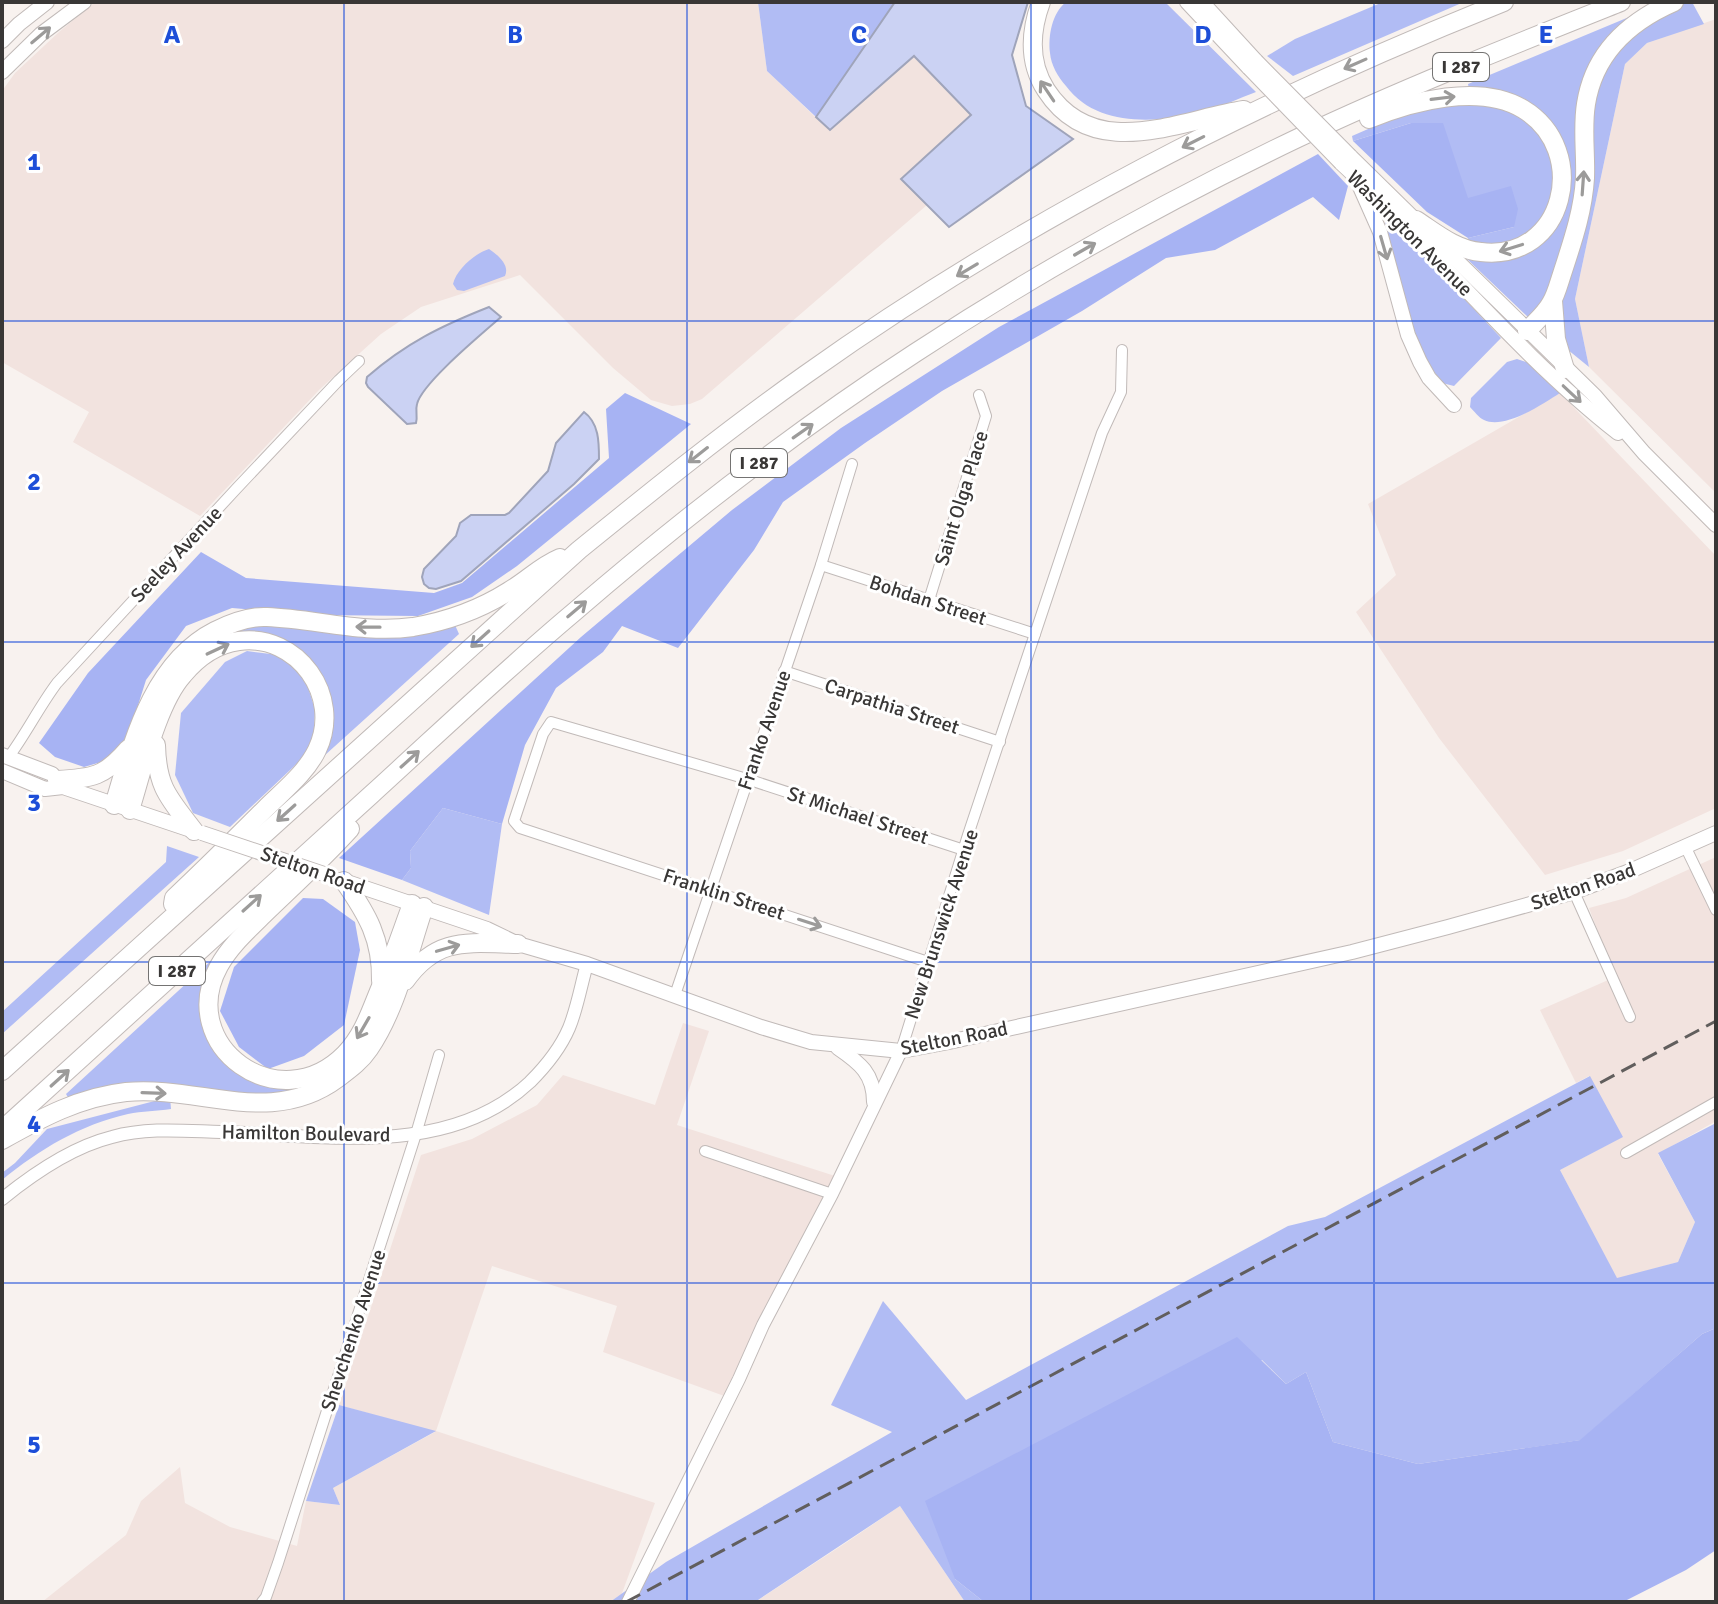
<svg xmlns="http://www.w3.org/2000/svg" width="1718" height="1604" font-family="Signika,sans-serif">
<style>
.built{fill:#f2e3df}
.green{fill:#b1bcf4}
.forest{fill:#a7b3f3}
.water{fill:#cbd2f3;stroke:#9fa4ba;stroke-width:2}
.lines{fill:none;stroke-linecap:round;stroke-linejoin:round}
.minor-casing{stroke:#c1bab8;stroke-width:12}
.tertiary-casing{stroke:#c1bab8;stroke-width:14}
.secondary-casing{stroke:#c1bab8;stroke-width:16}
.motorway-casing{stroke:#c1bab8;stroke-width:20}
.minor{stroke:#fff;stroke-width:10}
.tertiary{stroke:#fff;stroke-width:12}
.secondary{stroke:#fff;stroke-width:14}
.motorway{stroke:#fff;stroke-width:18}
.rail{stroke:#615e5d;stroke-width:3;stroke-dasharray:16 8;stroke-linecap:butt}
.secondary-bridge-casing{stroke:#c1bab8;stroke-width:16;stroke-linecap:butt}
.secondary-bridge{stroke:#fff;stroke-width:14}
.oneway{stroke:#9c9b9a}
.grid{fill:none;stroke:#1d4ed8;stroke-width:2;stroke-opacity:0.55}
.labels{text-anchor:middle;stroke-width:6;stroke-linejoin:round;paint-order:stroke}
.shield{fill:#fff;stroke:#747372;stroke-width:2}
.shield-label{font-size:18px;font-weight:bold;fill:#393736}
.street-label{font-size:20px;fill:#393736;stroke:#fff}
.grid-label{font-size:26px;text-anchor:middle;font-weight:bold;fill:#1d4ed8;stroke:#fff;stroke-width:6;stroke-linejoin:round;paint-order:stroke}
</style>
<rect width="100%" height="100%" fill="#f8f2ef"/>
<g class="built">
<path d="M95,2H758L767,71L829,130L913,56L972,115L901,178L927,205L702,399L690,404L672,406L651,400L613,368L520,275L421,307L381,334L320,389L200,516L73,442L89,412L2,362V91L15,73L59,32Z"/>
<path d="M1716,19V493L1589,367L1575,299L1625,64L1647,43Z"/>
<path d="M1560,393L1716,556V808L1623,851L1545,875L1439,738L1356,612L1396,575L1368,504Z"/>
<path d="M1716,857V1121L1658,1154L1695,1222L1678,1262L1617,1279L1560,1170L1622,1137L1589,1076L1576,1083L1540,1010L1615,977L1589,908L1626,898Z"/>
<path d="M683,1023L709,1031L677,1125L835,1176L727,1397L603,1352L617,1306L492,1266L436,1431L655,1503L621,1596L610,1602H42L126,1535L141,1501L180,1467L185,1503L230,1527L297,1546L306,1501L340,1505L333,1488L435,1432L339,1405L421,1155L472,1139L537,1105L563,1075L655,1105Z"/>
<path d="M900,1506L965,1602H755L847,1542Z"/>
</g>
<g class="green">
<path d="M758,2H895L816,117L767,71Z"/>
<path d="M1066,2H1165L1256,92C1239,98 1221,107 1203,112C1158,123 1097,128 1066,86C1058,77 1051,65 1050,53C1048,36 1052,13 1066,2Z"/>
<path d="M1383,2H1464L1293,76L1267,56L1295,39Z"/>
<path d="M1686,2H1692L1704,24L1647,43L1625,64L1575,299L1589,367L1562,345L1558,315L1594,97L1607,64L1633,32Z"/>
<path d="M1641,12L1601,50L1579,196L1547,298L1530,319L1467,259L1471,256L1494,259L1561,214L1568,198L1569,174L1555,131L1469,89L1468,84Z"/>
<path d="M1478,104L1501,108L1524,117L1539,131L1556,165L1555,202L1525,237L1507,245L1470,246L1468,238L1514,227L1468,199L1411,123L1353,141L1352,136L1405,113L1431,106Z"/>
<path d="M1385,221L1415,246L1501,338L1454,386L1442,383C1408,338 1398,276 1385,221Z"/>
<path d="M489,249C498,255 510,265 505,276L464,291L457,290L453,284C456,270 475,253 489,249Z"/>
<path d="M1517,359L1529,363L1560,393C1543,404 1504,430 1484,420C1479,418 1474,411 1470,407L1471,398L1507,362Z"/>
<path d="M268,622L455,625L459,634L324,756L333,722L324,680L298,648L257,633L230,634Z"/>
<path d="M247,651L279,655L305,678L315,709L314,734L307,754L230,827L193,813L175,775L181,713L225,662Z"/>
<path d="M443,808L502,824L489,915L402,880L411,868L410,851Z"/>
<path d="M167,846L199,857L2,1034V1012L166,862Z"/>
<path d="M239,935L226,948L208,1031L277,1086L305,1089L283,1095L69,1099L66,1094Z"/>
<path d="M1590,1076L1623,1137L1560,1170L1617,1278L1678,1262L1695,1222L1658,1153L1716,1123V1328L1702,1334L1581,1440L1418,1464L1333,1442L1306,1372L1286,1384L1262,1360L955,1579L984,1602H965L900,1506L755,1602H610L666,1562L892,1432L831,1405L883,1301L966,1400L1288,1226L1325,1217Z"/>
<path d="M170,1097L171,1109C157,1111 142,1111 128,1114C80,1125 40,1149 2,1180V1173L15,1163L47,1129Z"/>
<path d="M339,1405L436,1431L333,1488L340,1505L306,1501Z"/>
</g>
<g class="forest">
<path d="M1411,123H1443L1468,198L1511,186L1518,209L1514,227L1468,238L1427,212L1353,141Z"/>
<path d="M1318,154L1348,186L1339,220L1313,197L1215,250L1166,258L1082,311L942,391L865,443L783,502L754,550L678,648L622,626L603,652L556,688L525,745L502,824L443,808L410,851L411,868L402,880L339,858L581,637L732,510L841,428L999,327Z"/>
<path d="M625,393L691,424L517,566L472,597L418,616L316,615L232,608L186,626L146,680L129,734L108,760L84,767L55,757L39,743L88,673L201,552L246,578L434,593L462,583L609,458L606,409Z"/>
<path d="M303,898L323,899L355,922L360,950L344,1025L304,1056L268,1069L239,1047L220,1011L234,967Z"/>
<path d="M1716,1328V1550L1686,1570L1623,1602H984L955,1579L925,1501L1237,1337L1286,1384L1306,1372L1333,1442L1418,1464L1580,1440L1702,1334Z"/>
</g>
<g class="water">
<path d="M895,2H1028L1012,55L1026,106L1073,139L949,227L901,179L971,115L914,56L830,130L816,117Z"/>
<path d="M489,307L501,317C483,333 422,383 417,404C415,411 418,416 416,423L407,424L368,387L366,383L367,377C406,343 441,326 489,307Z"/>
<path d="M584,412C599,423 599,442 599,459L574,484L461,581L436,589L429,588L424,584L422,577L424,569L456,536L460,523L471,515H505L509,513L548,471L556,443Z"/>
</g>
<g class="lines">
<g class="minor-casing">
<g id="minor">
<path d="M821,565L1035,634"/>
<path d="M929,600L986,416L979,395"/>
<path d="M784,671L1000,742"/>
<path d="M8,758C26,734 39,707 57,683L237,488L339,380L359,361"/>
<path d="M1685,846L1716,910"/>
<path d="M1574,892L1630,1017"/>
<path d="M928,962L520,828L514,821L543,734L551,722L747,779L964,850"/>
<path d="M675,995L821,565L852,464"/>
<path d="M901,1051L968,835L1102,433L1121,392L1122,350"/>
<path d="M705,1151L832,1194"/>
<path d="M1626,1153L1716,1102"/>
<path d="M262,1602L266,1597L278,1563L416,1134L439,1055"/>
</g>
</g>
<g class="tertiary-casing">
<g id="tertiary">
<path d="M2,1199C34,1173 72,1147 112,1137C148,1127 185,1131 221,1132C323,1135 448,1159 530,1082C545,1067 560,1049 569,1028C577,1009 581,985 587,964"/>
<path d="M628,1602L739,1379L763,1325L832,1194L901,1051"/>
</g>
</g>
<g class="secondary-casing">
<g id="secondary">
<path d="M1187,2L1249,68"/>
<path d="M1202,2L1256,61"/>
<path d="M2,41L19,24L47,2"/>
<path d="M2,72L41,34L84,2"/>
<path d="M1350,156L1595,396L1644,453L1716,525"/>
<path d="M1341,163C1435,250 1516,353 1618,433"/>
<path d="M1360,187L1380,232L1408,335L1420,362L1429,378L1454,405"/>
<path d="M2,755L52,774L63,787"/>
<path d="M2,771L45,789L63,787L194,831"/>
<path d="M341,880L487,929L518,944L587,964L761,1027L811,1042L901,1051L949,1042L1352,952L1448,927L1574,892L1630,871L1716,833"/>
<path d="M838,1048C860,1063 874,1074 874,1102"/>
</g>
</g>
<g class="motorway-casing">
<g id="motorway">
<path d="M1041,2C1030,32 1028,62 1046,90C1094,164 1179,120 1244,110"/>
<path d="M1369,119C1412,101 1480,83 1523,109C1591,150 1565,262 1481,252C1456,250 1436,233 1416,220"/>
<path d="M1553,301L1556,339L1565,369"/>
<path d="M1527,331C1535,322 1545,314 1551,303C1556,295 1559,283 1562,274C1572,243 1583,212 1585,178C1586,154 1582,128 1586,104C1594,53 1628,22 1674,2"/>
<path d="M156,745C157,788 169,798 194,831"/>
<path d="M57,780C93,778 104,777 128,749"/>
<path d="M114,805C133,742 152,663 215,631C231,623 249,616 267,617C316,619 364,634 413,627C448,621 479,610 509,591C528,580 539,567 560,558"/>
<path d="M130,810C142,772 157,704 183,675C197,658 216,644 239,641C297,633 343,696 317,750C306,773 283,791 265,809C235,839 205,869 174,898L173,904"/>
<path d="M350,829C323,859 292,887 263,915C247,931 230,946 219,966C175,1046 279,1121 345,1054C365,1033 371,1009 382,984C393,958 402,931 412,904"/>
<path d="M344,881C367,914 382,939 381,981"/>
<path d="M405,981C437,936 468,943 518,944"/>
<path d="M2,1071L579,550C653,490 727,430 805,375C1021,221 1258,100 1504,2"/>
<path d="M2,1130C125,1018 249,906 372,794C439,733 504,671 573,613C681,520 795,431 915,353C1038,272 1166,201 1298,138C1404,88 1513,45 1621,2"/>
<path d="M2,1140C41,1118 80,1097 126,1092C200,1085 271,1128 338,1078C350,1069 361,1061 369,1049C397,1008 408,954 424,907"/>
</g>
</g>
<use href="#minor" class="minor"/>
<use href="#tertiary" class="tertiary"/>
<use href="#secondary" class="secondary"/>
<use href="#motorway" class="motorway"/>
<path class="rail" d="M626,1602L1716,1021"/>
<g class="secondary-bridge-casing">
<g id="secondary-bridge">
<path d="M1256,61L1350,156"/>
<path d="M1249,68L1341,163"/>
<path d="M202,833L330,876"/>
</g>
</g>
<use href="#secondary-bridge" class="secondary-bridge"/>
</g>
<defs><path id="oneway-shaft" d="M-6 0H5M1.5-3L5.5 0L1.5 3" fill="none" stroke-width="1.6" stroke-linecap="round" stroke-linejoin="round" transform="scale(2)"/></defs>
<g class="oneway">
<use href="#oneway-shaft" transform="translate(41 35) rotate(-40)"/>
<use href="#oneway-shaft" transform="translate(1355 64) rotate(156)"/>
<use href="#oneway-shaft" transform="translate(1047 91) rotate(-124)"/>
<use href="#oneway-shaft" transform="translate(1443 98) rotate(-7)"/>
<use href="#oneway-shaft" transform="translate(1193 142) rotate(153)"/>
<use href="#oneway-shaft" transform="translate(1583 183) rotate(-86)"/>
<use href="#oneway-shaft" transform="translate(1384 248) rotate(74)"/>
<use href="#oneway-shaft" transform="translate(1511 248) rotate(163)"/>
<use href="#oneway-shaft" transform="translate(1085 249) rotate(-30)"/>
<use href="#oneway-shaft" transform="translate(967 270) rotate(149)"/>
<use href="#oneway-shaft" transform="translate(1572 394) rotate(43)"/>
<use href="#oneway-shaft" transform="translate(803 431) rotate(-35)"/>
<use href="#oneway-shaft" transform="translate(698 455) rotate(142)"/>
<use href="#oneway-shaft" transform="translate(577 609) rotate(-40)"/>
<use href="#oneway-shaft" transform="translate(368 627) rotate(-179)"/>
<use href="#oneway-shaft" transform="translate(480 639) rotate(138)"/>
<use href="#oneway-shaft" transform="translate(218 649) rotate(-25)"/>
<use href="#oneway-shaft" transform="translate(410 759) rotate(-42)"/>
<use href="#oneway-shaft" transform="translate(286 813) rotate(138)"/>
<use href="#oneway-shaft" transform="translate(252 903) rotate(-42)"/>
<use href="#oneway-shaft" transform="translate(810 923) rotate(18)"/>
<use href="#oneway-shaft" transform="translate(448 948) rotate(-16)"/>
<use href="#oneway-shaft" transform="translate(363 1028) rotate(120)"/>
<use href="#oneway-shaft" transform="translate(60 1078) rotate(-42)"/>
<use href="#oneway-shaft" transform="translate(154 1093) rotate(2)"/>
</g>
<path class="grid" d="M344,2V1602M687,2V1602M1031,2V1602M1374,2V1602M2,321H1716M2,642H1716M2,962H1716M2,1283H1716"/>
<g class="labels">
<g class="shield">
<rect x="1433" y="53" width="56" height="28" rx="6"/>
<rect x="731" y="449" width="56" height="28" rx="6"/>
<rect x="149" y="957" width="56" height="28" rx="6"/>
</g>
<g class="shield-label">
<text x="1461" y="73">I 287</text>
<text x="759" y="469">I 287</text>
<text x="177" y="977">I 287</text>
</g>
<g class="street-label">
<text transform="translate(1410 233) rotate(45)" y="7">Washington Avenue</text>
<text transform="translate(961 498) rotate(-73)" y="7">Saint Olga Place</text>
<text transform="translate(176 554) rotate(-47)" y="7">Seeley Avenue</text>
<text transform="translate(928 600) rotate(18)" y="7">Bohdan Street</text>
<text transform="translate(892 706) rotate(18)" y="7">Carpathia Street</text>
<text transform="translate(764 730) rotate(-71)" y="7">Franko Avenue</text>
<text transform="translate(858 815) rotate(18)" y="7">St Michael Street</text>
<text transform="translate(313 870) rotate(19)" y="7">Stelton Road</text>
<text transform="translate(1583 886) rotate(-19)" y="7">Stelton Road</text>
<text transform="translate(724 894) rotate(18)" y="7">Franklin Street</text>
<text transform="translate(941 924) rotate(-72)" y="7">New Brunswick Avenue</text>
<text transform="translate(954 1038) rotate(-11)" y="7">Stelton Road</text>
<text transform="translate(306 1133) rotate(1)" y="7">Hamilton Boulevard</text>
<text transform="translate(353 1330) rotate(-72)" y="7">Shevchenko Avenue</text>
</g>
</g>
<g class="grid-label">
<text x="172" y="43">A</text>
<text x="515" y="43">B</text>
<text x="859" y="43">C</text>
<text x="1203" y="43">D</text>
<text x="1546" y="43">E</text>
<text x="34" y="170">1</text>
<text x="34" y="490">2</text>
<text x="34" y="811">3</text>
<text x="34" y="1132">4</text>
<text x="34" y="1453">5</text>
</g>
<rect width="1718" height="1604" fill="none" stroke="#393736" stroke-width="8"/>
</svg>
